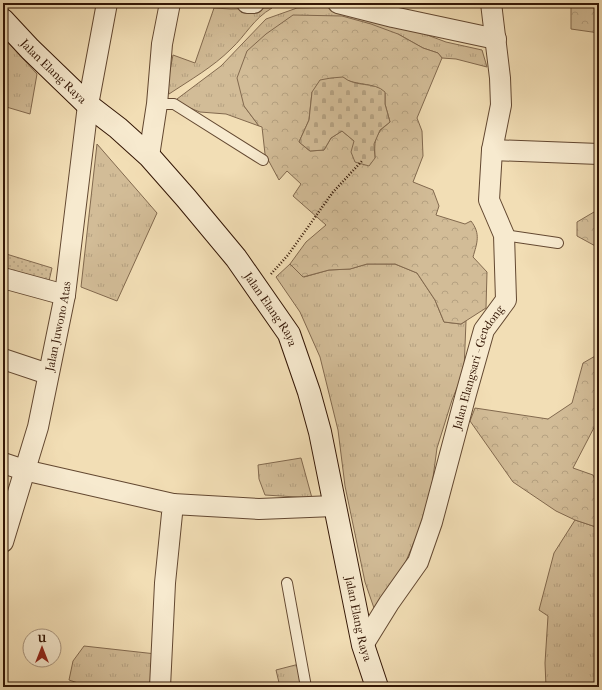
<svg xmlns="http://www.w3.org/2000/svg" width="602" height="690" font-family="'IM FELL French Canon',serif">
<style>
.grass{fill:url(#grass-tufts);stroke:#82694e}
.forest{fill:url(#forest-crowns);stroke:#82694e;fill-rule:evenodd}
.cemetery{fill:url(#cemetery-stones);stroke:#82694e}
.garden{fill:url(#garden-dots);stroke:#82694e}
.lines{fill:none;stroke-linecap:round;stroke-linejoin:round}
.service-casing{stroke:#634831;stroke-width:12}
.minor-casing{stroke:#634831;stroke-width:22}
.secondary-casing{stroke:#331605;stroke-width:24}
.path{stroke:#331605;stroke-width:2.5;stroke-dasharray:1 2;stroke-linecap:butt}
.service{stroke:#f7eacf;stroke-width:10}
.minor{stroke:#f7eacf;stroke-width:20}
.secondary{stroke:#f7eacf;stroke-width:22}
.labels{text-anchor:middle;stroke-width:3;stroke-linejoin:round;paint-order:stroke}
.street-label{font-size:12px;fill:#331605;stroke:#f7eacf}
</style>
<defs>
<pattern id="grass-tufts" width="24" height="20" patternUnits="userSpaceOnUse"><rect width="24" height="20" fill="#d2bc97"/><path d="M3 7l-1-3M5 7V3M7 7l1-3M15 17l-1-3M17 17v-4M19 17l1-3" fill="none" stroke="#b5a181"/></pattern>
<pattern id="forest-crowns" width="20" height="18" patternUnits="userSpaceOnUse"><rect width="20" height="18" fill="#d2bc97"/><path d="M2 6a3 3 0 1 1 6 0M12 15a3 3 0 1 1 6 0" fill="none" stroke="#b5a181"/></pattern>
<pattern id="cemetery-stones" width="16" height="16" patternUnits="userSpaceOnUse"><rect width="16" height="16" fill="#d2bc97"/><path d="M2 7V4a2 2 0 0 1 4 0v3zM10 15v-3a2 2 0 0 1 4 0v3z" fill="#b5a181"/></pattern>
<pattern id="garden-dots" width="8" height="8" patternUnits="userSpaceOnUse"><rect width="8" height="8" fill="#d2bc97"/><path d="M2 2h.1M6 6h.1" fill="none" stroke="#b5a181" stroke-width="1.8" stroke-linecap="round"/></pattern>
</defs>
<rect width="100%" height="100%" fill="#f2deb5"/>
<filter id="stains"><feTurbulence type="fractalNoise" baseFrequency=".005" numOctaves="4"/><feColorMatrix values="0 0 0 0 .2 0 0 0 0 .09 0 0 0 0 .02 0 0 0 .5 -.17"/></filter>
<radialGradient id="worn" r=".72"><stop offset=".6" stop-color="#630" stop-opacity="0"/><stop offset="1" stop-color="#630" stop-opacity=".3"/></radialGradient>
<g class="grass">
<path d="M335,7L387,20L446,42L482,50L487,67L456,59L442,58L438,53L423,48L398,34L244,106L259,126L226,114L200,112L180,104L177,99L221,66L266,19L297,8Z"/>
<path d="M214,8L231,9L272,8C253,19 246,35 231,49C213,67 190,80 169,94L167,86L173,55L195,63Z"/>
<path d="M3,37L37,74L30,114L3,106Z"/>
<path d="M97,144L157,213L117,301L81,287Z"/>
<path d="M290,264L304,277L329,270L350,269L367,264H395L417,273L435,300L444,322L461,324L466,321L464,371L452,400L437,448L429,507L406,561L375,611L365,582L345,486L338,430L320,357L300,312L276,277Z"/>
<path d="M301,458L312,498L265,495L259,479L258,465Z"/>
<path d="M575,520L599,528V687H546L545,663L548,616L539,610L554,553Z"/>
<path d="M84,646L156,654L157,687H90L69,680L73,661Z"/>
<path d="M303,663L307,687H280L276,670Z"/>
</g>
<g class="forest">
<path d="M571,6L599,8V33L571,29Z"/>
<path d="M293,15L342,16L371,24L398,34L423,48L438,53L442,58L417,118L422,131L423,156L413,182L433,190L439,206L436,215L465,224L471,221C481,234 477,243 473,257L487,272L486,308L461,324L444,322L435,300L417,273L395,264H367L350,269L329,270L303,277L290,264L306,242L326,225L293,196L301,184L287,171L279,180L265,154L262,127L259,126L244,106L237,78L247,51L266,34ZM346,80C359,85 375,83 385,93V104L390,122C375,134 374,139 375,158L342,131L331,138L324,150L310,151L299,142L309,120L312,92Z"/>
<path d="M594,212H599V248L577,236V222Z"/>
<path d="M599,347V418L573,468L593,475L599,489V528L575,520L556,511L513,482L470,421L475,408L548,419L572,403L583,363L597,355Z"/>
</g>
<path class="cemetery" d="M343,77C356,88 374,81 385,92V104L390,122L380,130L374,144L375,158L369,166L355,162L351,152L354,141L342,131L331,138L324,150L310,151L299,142L309,120L312,92L320,80L331,78Z"/>
<path class="garden" d="M3,253L52,268L49,281L3,268Z"/>
<g class="lines">
<g class="service-casing">
<g id="service">
<path d="M157,104H174L263,160"/>
<path d="M504,235L558,243"/>
<path d="M287,583L306,687"/>
</g>
</g>
<g class="minor-casing">
<g id="minor">
<path d="M247,3H254"/>
<path d="M338,3L393,17L496,39"/>
<path d="M492,150L599,154"/>
<path d="M149,156L157,104L162,44L170,3"/>
<path d="M3,278L65,295"/>
<path d="M3,359L48,374"/>
<path d="M3,463L24,470L173,504L165,583L160,687"/>
<path d="M173,504L259,509L334,506"/>
<path id="s1" d="M3,542L38,427L65,295L88,105L107,3"/>
<path id="s2" d="M363,645L389,603L418,562L432,522L466,394L484,330L506,300L504,235L489,200L492,150L501,105L500,78L491,3"/>
</g>
</g>
<g class="secondary-casing">
<g id="secondary">
<path id="s3" d="M3,20L30,49L88,105L118,128L149,156L186,198L236,258L289,334L309,392L320,432L363,645L377,687"/>
</g>
</g>
<path class="path" d="M271,274L288,255L333,192L362,161"/>
<use href="#service" class="service"/>
<use href="#minor" class="minor"/>
<use href="#secondary" class="secondary"/>
</g>
<g class="labels">
<g class="street-label">
<text dy="4" stroke="none"><textPath href="#s3" startOffset="72">Jalan Elang Raya</textPath></text>
<text dy="4" stroke="none"><textPath href="#s3" startOffset="396">Jalan Elang Raya</textPath></text>
<text dy="4" stroke="none"><textPath href="#s1" startOffset="223">Jalan Juwono Atas</textPath></text>
<text dy="4" stroke="none"><textPath href="#s2" startOffset="304">Jalan Elangsari - Gendong</textPath></text>
<text dy="4" stroke="none"><textPath href="#s3" startOffset="720">Jalan Elang Raya</textPath></text>
</g>
</g>
<rect width="602" height="690" fill="none" stroke="#f2deb5" stroke-width="16"/>
<rect x="4" y="4" width="594" height="682" fill="none" stroke="#331605" stroke-width="2"/>
<rect x="8" y="8" width="586" height="674" fill="none" stroke="#331605"/>
<g transform="translate(42 648)"><circle r="19" fill="#f7eacf" stroke="#a9957e"/>
<path d="M0-3L7 15L0 10L-7 15Z" fill="#8f2418"/>
<text y="-6" font-size="11" font-weight="bold" text-anchor="middle" fill="#331605">U</text>
</g>
<rect width="100%" height="100%" filter="url(#stains)"/>
<rect width="100%" height="100%" fill="url(#worn)"/>
</svg>
